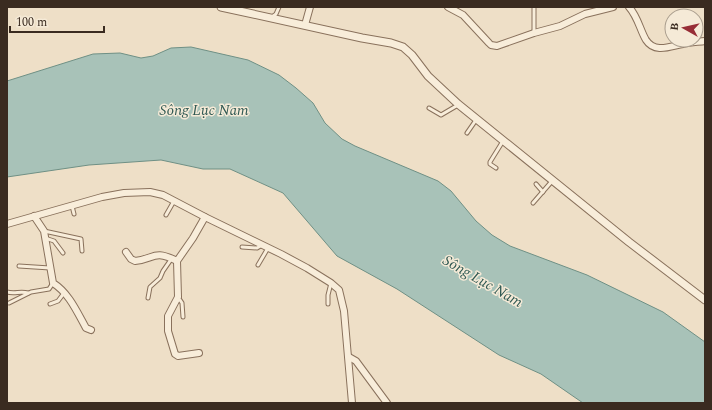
<svg xmlns="http://www.w3.org/2000/svg" width="712" height="410" font-family="Spectral,serif">
<style>
.water{fill:#a8c2b8;stroke:#6f9085}
.lines{fill:none;stroke-linecap:round;stroke-linejoin:round}
.service-casing{stroke:#89715c;stroke-width:5}
.minor-casing{stroke:#89715c;stroke-width:8}
.tertiary-casing{stroke:#89715c;stroke-width:9}
.service{stroke:#f8edda;stroke-width:3}
.minor{stroke:#f8edda;stroke-width:6}
.tertiary{stroke:#f8edda;stroke-width:7}
.labels{text-anchor:middle;stroke-width:3;stroke-linejoin:round;paint-order:stroke}
.water-label{font-size:15px;font-style:italic;fill:#305953;stroke:#f5ead7}
</style>
<rect width="100%" height="100%" fill="#eedfc7"/>
<path class="water" d="M191,47L248,60L279,75L296,88L313,103L325,123L342,139L355,146L438,181L451,191L476,221L492,235L510,246L587,275L663,312L705,342V403H583L541,374L499,355L397,289L337,256L283,193L230,169H203L161,160L89,165L7,177V81L93,54L120,53L141,58L153,56L171,48Z"/>
<g class="lines">
<g class="service-casing">
<g id="service">
<path d="M272,17L276,14L279,7"/>
<path d="M534,33V7"/>
<path d="M429,108L441,115L458,105"/>
<path d="M467,133L476,120"/>
<path d="M496,168L490,164V162L503,141"/>
<path d="M536,184L543,192"/>
<path d="M533,203L553,180"/>
<path d="M72,206L74,214"/>
<path d="M166,215L174,201"/>
<path d="M44,231L81,239L82,251"/>
<path d="M45,238L54,241L63,253"/>
<path d="M242,247L257,248L262,245"/>
<path d="M258,265L268,248"/>
<path d="M19,266L50,268"/>
<path d="M7,292C14,294 21,291 28,293"/>
<path d="M148,298L150,287L160,278L163,271L172,258"/>
<path d="M177,300H180L182,303L183,317"/>
<path d="M9,303L31,292L49,289L53,283"/>
<path d="M50,304L58,301L64,293"/>
<path d="M328,304V295L331,283"/>
</g>
</g>
<g class="minor-casing">
<g id="minor">
<path d="M448,7L463,15L489,43L491,45L497,46L534,33L560,26L585,14L613,7"/>
<path d="M629,7C638,17 640,30 646,40C655,54 671,46 683,44C690,42 698,42 705,41"/>
<path d="M305,25L310,7"/>
<path d="M34,216L44,231L53,283C69,293 77,312 86,328L91,330"/>
<path d="M7,224L102,197L124,193L150,192L163,195L205,217L281,254L307,268L331,283L339,290L344,311L352,403"/>
<path d="M126,252L131,259L135,261C155,259 153,249 177,261L193,238L205,217"/>
<path d="M177,261L178,297L168,316V331L175,354L178,356L199,353"/>
<path d="M349,357L356,361L387,403"/>
</g>
</g>
<g class="tertiary-casing">
<path id="tertiary" d="M221,7L362,38L391,43L403,47L412,55L428,76L458,104L629,242L705,300"/>
</g>
<use href="#service" class="service"/>
<use href="#minor" class="minor"/>
<use href="#tertiary" class="tertiary"/>
</g>
<g class="labels">
<g class="water-label">
<text x="204" y="115">Sông Lục Nam</text>
<text transform="translate(483 281) rotate(30)" y="5">Sông Lục Nam</text>
</g>
</g>
<rect width="712" height="410" fill="none" stroke="#3a2b20" stroke-width="16"/>
<g transform="translate(684 28) rotate(278)"><circle r="19" fill="#f5ead7" stroke="#aa9e8e"/>
<path d="M0-3L7 15L0 10L-7 15Z" fill="#972d36"/>
<text y="-6" font-size="11" font-weight="bold" text-anchor="middle" fill="#3a2b20">B</text>
</g>
<path d="M10 26v6h94v-6" fill="none" stroke="#3a2b20" stroke-width="2"/>
<text x="16" y="26" font-size="12" fill="#3a2b20" stroke="#f5ead7" stroke-width="3" paint-order="stroke">100 m</text>
</svg>
